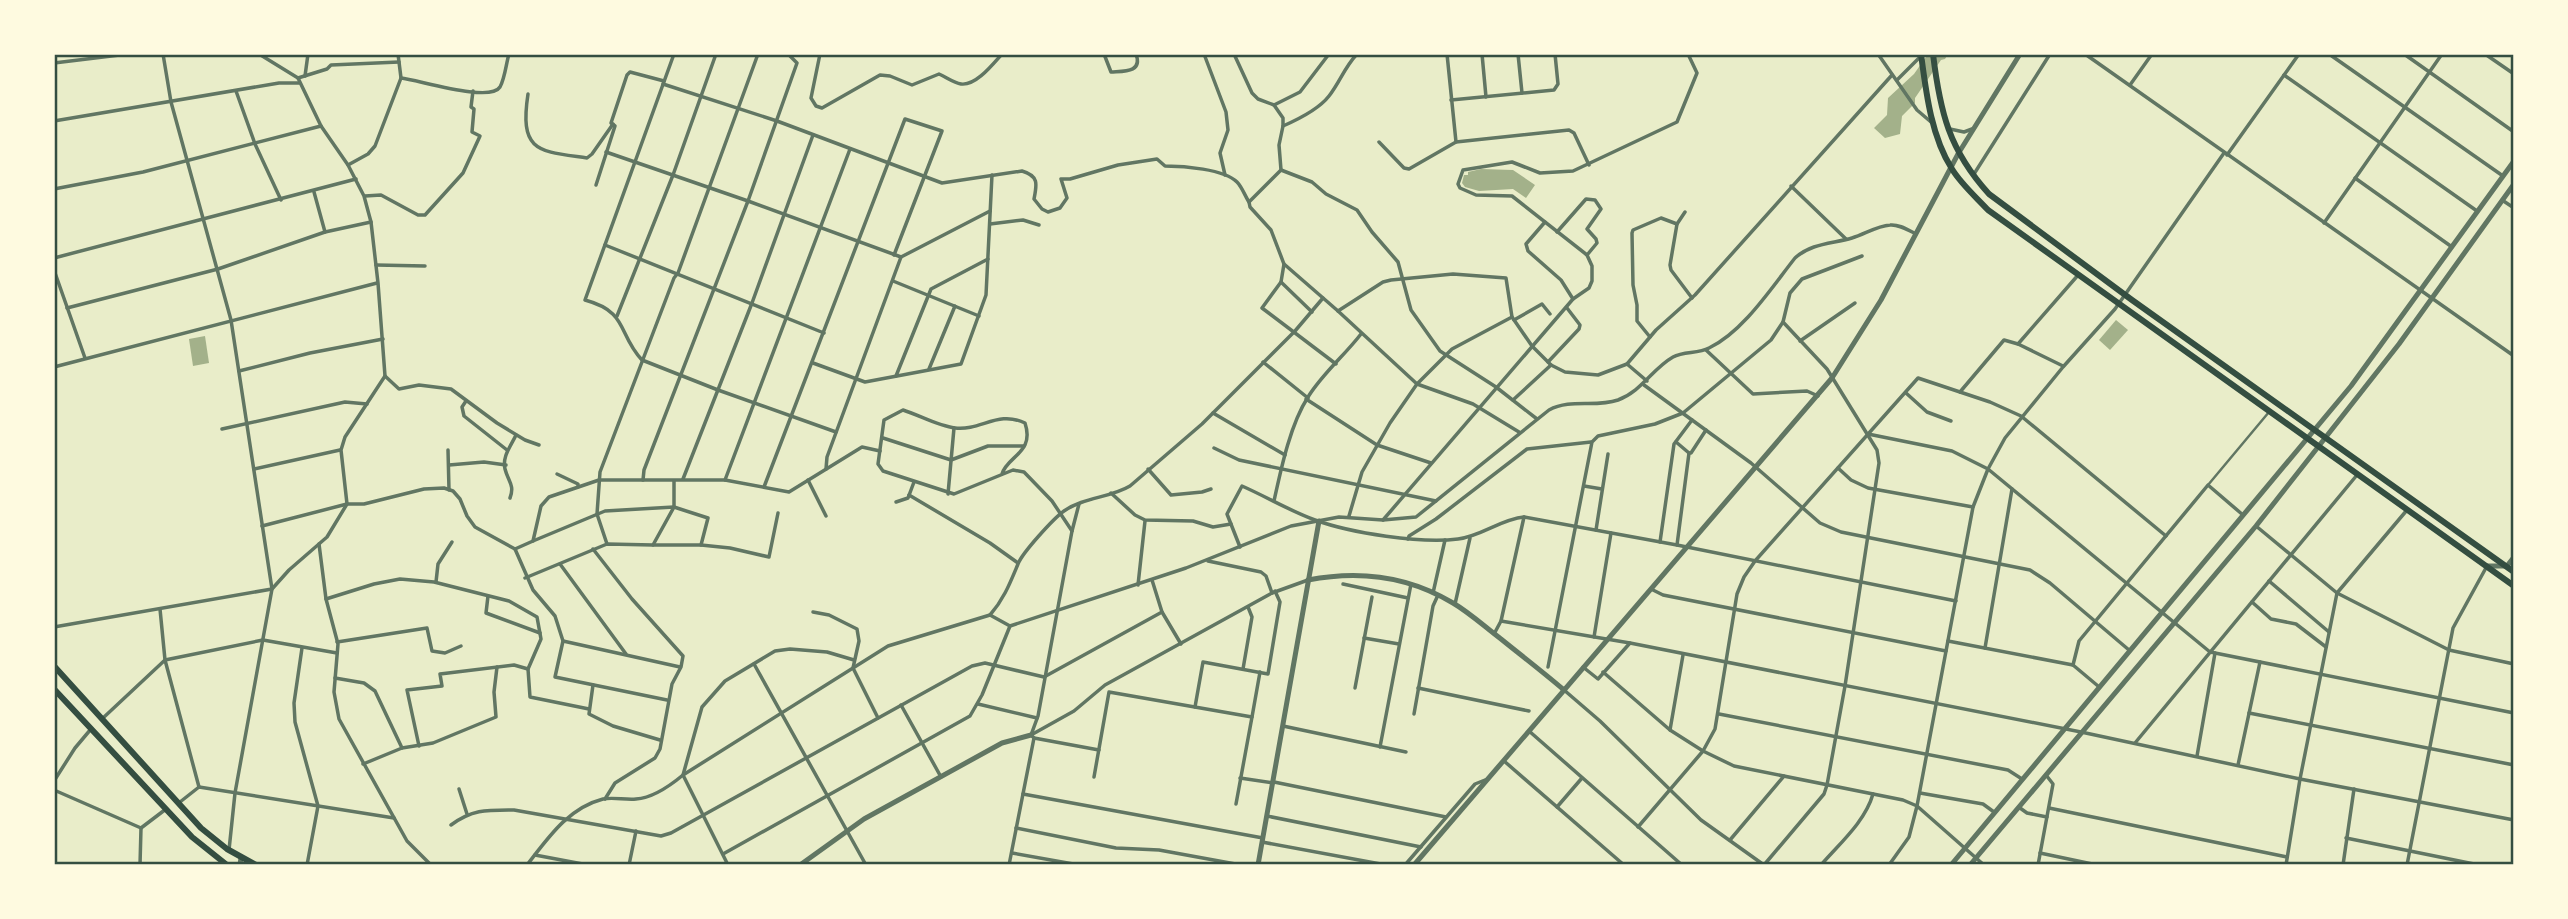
<svg xmlns="http://www.w3.org/2000/svg" width="2568" height="919" font-family="'PT Sans Narrow',sans-serif">
<style>
.water{fill:#a3b18a}
.lines{fill:none;stroke-linecap:round;stroke-linejoin:round}
.pedestrian{stroke:#617663;stroke-width:2.5}
.minor{stroke:#617663;stroke-width:3.5}
.tertiary{stroke:#617663;stroke-width:5}
.primary{stroke:#344e41;stroke-width:6}
.trunk{stroke:#344e41;stroke-width:6}
.neatline{fill:none;stroke:#344e41;stroke-width:2.5}
</style>
<rect width="100%" height="100%" fill="#e9edc9"/>
<g class="water">
<path d="M1928,54H1948L1945,59L1941,60L1915,98V103L1902,116L1900,134L1885,138L1874,128L1887,115L1888,98L1914,74Z"/>
<path d="M1481,169L1513,170L1535,185L1526,198L1513,189L1479,191L1465,187L1462,183L1464,175H1468V172Z"/>
<path d="M2116,320L2128,330L2110,350L2099,340Z"/>
<path d="M205,336L209,363L193,366L189,339Z"/>
</g>
<g class="lines">
<path class="pedestrian" d="M2208,485L2269,412"/>
<g class="minor">
<path d="M163,54L171,102L231,320L272,589L235,793L229,850"/>
<path d="M674,54L585,300C629,312 617,333 642,360L718,390L836,432"/>
<path d="M820,54L811,98L816,106L822,108L880,75L890,76L912,85L939,74C946,77 954,83 961,84C976,86 993,64 1002,54"/>
<path d="M1104,54L1111,72C1123,71 1143,73 1136,54"/>
<path d="M1204,54L1226,112L1228,130L1220,153L1225,175"/>
<path d="M1234,54L1252,93L1258,99L1274,105L1283,118V126L1279,145L1281,170L1249,202L1250,207L1271,230L1284,264L1338,311L1417,384L1473,404L1519,432"/>
<path d="M1447,54L1456,142"/>
<path d="M1482,54L1486,97"/>
<path d="M1518,54L1522,93"/>
<path d="M1786,54H1788"/>
<path d="M1878,54L1917,110L1931,122"/>
<path d="M2085,54L2514,356"/>
<path d="M2329,54L2503,176"/>
<path d="M2404,54L2514,132"/>
<path d="M2485,54L2514,74"/>
<path d="M54,63L128,54"/>
<path d="M2284,75L2477,211"/>
<path d="M305,76L308,54"/>
<path d="M298,78L327,69L331,65L399,62"/>
<path d="M401,78C419,80 490,103 500,87C505,78 506,64 509,54"/>
<path d="M1897,80L1920,57"/>
<path d="M663,84L777,121L942,183L1022,171C1039,176 1037,184 1034,199L1042,209L1048,212L1060,208L1067,198L1061,179H1070L1118,165L1157,159L1165,166C1183,166 1224,169 1237,182C1242,187 1245,196 1249,202"/>
<path d="M2130,85L2152,54"/>
<path d="M236,91L255,144L281,200"/>
<path d="M528,94C519,153 539,151 587,158L592,154L613,124"/>
<path d="M1451,100L1554,90L1558,84L1555,54"/>
<path d="M1274,105L1300,92L1329,54"/>
<path d="M54,121L279,83H299"/>
<path d="M1283,126C1299,119 1319,109 1329,96C1340,82 1344,68 1357,54"/>
<path d="M1950,129L1964,132L1972,129"/>
<path d="M1379,142L1404,168L1409,169L1456,142L1569,130L1574,133L1589,165"/>
<path d="M606,152L748,201L901,257"/>
<path d="M2227,155L2299,54"/>
<path d="M348,165L368,154L375,146L401,78L398,54"/>
<path d="M1281,170L1312,182L1326,194L1357,210L1372,232L1398,262L1411,310L1440,351L1496,387L1537,419"/>
<path d="M1974,174L2050,54"/>
<path d="M2355,178L2452,247"/>
<path d="M596,185L615,126L611,123L627,75L630,72L664,81"/>
<path d="M1791,186L1846,239"/>
<path d="M54,189L143,172L321,126"/>
<path d="M314,192L325,232"/>
<path d="M365,196L381,195L418,215H425L463,173L480,136L472,132L474,109L471,107L473,91"/>
<path d="M2502,200L2514,208"/>
<path d="M1685,212L1677,224L1670,265L1671,270L1692,298"/>
<path d="M1545,222L1526,244L1528,251L1561,280L1573,299"/>
<path d="M2324,223L2442,54"/>
<path d="M990,224L1023,220L1039,225"/>
<path d="M1557,232L1586,199L1595,200L1601,209L1587,229L1596,239L1597,243L1587,255"/>
<path d="M605,245L824,333"/>
<path d="M54,258L356,179"/>
<path d="M1284,264L1281,282L1312,312"/>
<path d="M376,265L425,266"/>
<path d="M54,270L85,358"/>
<path d="M893,281L979,316"/>
<path d="M1281,282L1262,308L1336,364"/>
<path d="M67,308L218,269L325,232L371,222"/>
<path d="M1338,311L1383,282L1391,280L1453,274L1506,278L1512,317L1532,346L1551,365L1565,372L1598,375L1627,364L1656,330L1695,295L1892,75"/>
<path d="M617,316L673,175L716,54"/>
<path d="M1514,320L1542,304L1550,314"/>
<path d="M1650,337L1637,321V305L1633,285L1632,233L1633,230L1661,218L1677,224"/>
<path d="M1800,341L1855,303"/>
<path d="M2018,344L2063,366"/>
<path d="M1706,350L1753,394L1807,391L1818,396"/>
<path d="M1263,362L1308,398"/>
<path d="M1548,362L1579,329L1580,325L1567,308"/>
<path d="M813,363L865,382L961,364L986,295L992,175"/>
<path d="M1627,364L1647,381"/>
<path d="M54,367L377,283"/>
<path d="M929,369L955,306"/>
<path d="M239,371L310,353L383,339"/>
<path d="M385,376L399,389L419,385L451,389L497,423L525,440L539,445"/>
<path d="M896,376L931,289L988,259"/>
<path d="M1644,385L1751,463L1820,523L1841,532L2030,570L2050,583L2129,650"/>
<path d="M1960,392L2004,340L2018,344L2079,274"/>
<path d="M1906,393L1927,412L1951,421"/>
<path d="M1306,399L1377,445L1431,463"/>
<path d="M1513,400L1551,365"/>
<path d="M466,401L462,407L464,416L507,450"/>
<path d="M1213,413L1285,455"/>
<path d="M222,429L345,402L367,404"/>
<path d="M1868,434L1952,451L1988,469L2210,652L2514,713"/>
<path d="M883,438L951,460L988,446H1024"/>
<path d="M1676,442L1689,453L1677,545"/>
<path d="M1214,448L1239,460L1436,501"/>
<path d="M448,450L449,490"/>
<path d="M1689,453H1691L1706,430"/>
<path d="M449,465L484,462L506,465"/>
<path d="M1838,468L1851,480L1868,488L1973,507"/>
<path d="M254,469L340,450"/>
<path d="M826,469L827,457L901,257L990,211"/>
<path d="M1148,469L1171,495L1202,492L1211,489"/>
<path d="M557,474L578,484V487"/>
<path d="M1002,474C1007,456 1035,453 1025,423C998,410 981,431 955,428C938,426 919,415 903,410L884,420L878,464L883,471L954,494L1013,470L1024,472L1052,501L1072,531"/>
<path d="M683,479L752,303L813,135"/>
<path d="M643,480L644,470L748,201L797,63L788,54"/>
<path d="M725,480L850,149"/>
<path d="M808,480L826,516"/>
<path d="M1584,486L1602,489"/>
<path d="M764,487L905,119L942,131L894,255"/>
<path d="M1111,493L1135,515L1145,520L1193,521L1213,527L1231,524"/>
<path d="M948,494L954,428"/>
<path d="M909,495L990,543L1018,563"/>
<path d="M510,498C515,485 508,481 505,469C502,456 511,446 516,435"/>
<path d="M1274,501C1281,469 1290,425 1308,397C1323,373 1344,356 1361,334"/>
<path d="M896,502L908,498L914,482"/>
<path d="M1349,516L1362,472L1390,423L1417,384L1452,349L1512,317"/>
<path d="M1383,520L1573,299L1589,288L1592,281V266L1587,255L1512,196L1476,195L1460,188L1458,184L1463,170L1512,162L1540,173L1573,171L1677,122L1697,73L1688,54"/>
<path d="M262,526L347,504H364L424,489L444,488L453,491L460,499L467,516L475,527L515,549L533,541L541,506L549,497L599,480H725L789,492L862,447L880,451"/>
<path d="M2256,526L2337,593L2449,650L2514,664"/>
<path d="M1596,530L1608,454"/>
<path d="M1408,539L1409,536L1436,519L1527,449L1591,442"/>
<path d="M533,541L605,511L674,507L708,518L701,545"/>
<path d="M1660,542L1674,444L1692,420"/>
<path d="M319,544L326,599L338,644L334,692L339,719L407,841L431,865"/>
<path d="M607,544L597,514L600,472L674,278L678,273L758,54"/>
<path d="M653,545H701L730,548L769,557L778,513"/>
<path d="M1240,547L1227,514L1242,486C1267,497 1290,511 1315,520C1351,533 1421,544 1458,539C1482,536 1501,519 1524,517L1677,545L1956,601"/>
<path d="M515,549L533,590L555,616L563,641L555,677L667,700"/>
<path d="M593,549L632,599L683,656L681,667L672,684L660,749L655,758L615,783L605,799"/>
<path d="M1208,561L1261,572L1266,576L1272,593"/>
<path d="M560,564L626,654"/>
<path d="M525,578L607,544L653,545L674,507V481"/>
<path d="M1152,580L1162,612L1181,644"/>
<path d="M2269,581L2329,632"/>
<path d="M436,582L438,564L452,542"/>
<path d="M1343,584L1408,598"/>
<path d="M1138,585L1145,521"/>
<path d="M1651,589L1663,595L1946,651"/>
<path d="M1433,593L1445,540"/>
<path d="M488,596L486,613L540,633"/>
<path d="M326,599L374,584L400,579L434,582L509,601L537,617L541,639L528,669L530,697L589,709"/>
<path d="M2252,602L2271,619L2296,624L2326,647"/>
<path d="M1455,604L1470,538"/>
<path d="M160,609L165,660L199,787"/>
<path d="M813,612L829,615L857,629L859,641L853,668L878,718"/>
<path d="M990,615C1004,599 1010,583 1018,564C1022,553 1054,518 1064,511C1084,497 1110,498 1130,486L1202,424L1295,331L1323,298"/>
<path d="M1501,621L1630,643L2081,732L2300,779L2514,820"/>
<path d="M54,627L272,589L289,570L327,537L347,504L341,450L345,437L385,376L378,283L371,222L364,196L348,165L321,126L298,78L259,54"/>
<path d="M1494,634L1501,621L1524,517"/>
<path d="M1594,637L1611,533"/>
<path d="M1364,638L1399,644"/>
<path d="M563,641L680,667"/>
<path d="M1948,641L2073,665L2098,686"/>
<path d="M337,642L427,628L432,651L445,653L461,646"/>
<path d="M302,648L294,703L295,722L318,806L307,865"/>
<path d="M1985,648L2012,489"/>
<path d="M754,664L866,865"/>
<path d="M2073,665L2079,641L2208,485L2243,515"/>
<path d="M1548,667L1592,442L1598,436L1655,424L1683,413L1771,340L1783,322L1790,293L1802,279L1862,256"/>
<path d="M1583,667L1598,679L1630,643"/>
<path d="M1243,669L1252,617L1248,607"/>
<path d="M1603,672L1670,730L1703,751L1734,766L1903,800L1917,806L1984,865"/>
<path d="M335,678L364,683L375,691L402,748"/>
<path d="M593,685L589,714L613,726L660,740"/>
<path d="M1355,688L1372,597"/>
<path d="M1418,688L1529,711"/>
<path d="M1564,690L1600,721L1701,820L1764,865"/>
<path d="M978,704L1037,718"/>
<path d="M901,705L941,777"/>
<path d="M1195,707L1203,662L1268,674L1280,602L1275,591"/>
<path d="M2249,713L2514,765"/>
<path d="M1414,714L1433,606L1438,595"/>
<path d="M1719,714L2008,770L2022,779"/>
<path d="M1252,717L1260,672"/>
<path d="M103,718L165,660L263,640L337,653"/>
<path d="M1283,726L1406,752"/>
<path d="M1670,730L1683,655"/>
<path d="M1529,731L1682,865"/>
<path d="M1031,735L1074,711L1105,685L1272,593L1308,580"/>
<path d="M1034,738L1099,750"/>
<path d="M2135,743L2357,475"/>
<path d="M419,746L407,690L442,686L440,674L514,665L528,669"/>
<path d="M1380,747L1411,584"/>
<path d="M2197,756L2215,653"/>
<path d="M1504,761L1624,865"/>
<path d="M363,764L402,748L433,743L496,717L494,692L497,667"/>
<path d="M2238,765L2260,662"/>
<path d="M1094,777L1109,692L1252,717L1236,804"/>
<path d="M1240,778L1273,783"/>
<path d="M54,781L75,748L91,729"/>
<path d="M1274,782L1446,817"/>
<path d="M459,789L467,814"/>
<path d="M54,790L141,828L166,809"/>
<path d="M1920,793L1983,804L1994,812"/>
<path d="M1023,794L1263,838"/>
<path d="M180,802L199,787L394,818"/>
<path d="M1557,807L1582,778"/>
<path d="M2020,808L2027,813L2047,817"/>
<path d="M2049,808L2287,857"/>
<path d="M1267,816L1421,847"/>
<path d="M451,825C473,809 487,810 514,810L661,836L671,833L972,666L985,663L1044,677L1162,612"/>
<path d="M1638,827L1703,751L1715,729L1737,594L1744,577L1755,561L1918,378L1990,402L2021,416L2166,536"/>
<path d="M1016,828L1116,848L1159,850L1241,865"/>
<path d="M2346,838L2479,865"/>
<path d="M1730,840L1784,776"/>
<path d="M1262,842L1386,865"/>
<path d="M1012,853L1079,865"/>
<path d="M2040,853L2097,865"/>
<path d="M723,854L970,716L982,695L1010,626L1186,568L1291,526L1339,517L1383,520L1416,517L1549,410C1571,398 1595,408 1618,400C1642,391 1652,369 1673,357C1684,351 1698,354 1709,348C1743,332 1772,287 1795,258C1812,243 1831,244 1852,238C1865,234 1877,226 1890,225C1899,224 1908,230 1916,234"/>
<path d="M535,855L588,865"/>
<path d="M54,864L60,865"/>
<path d="M140,865L141,828"/>
<path d="M527,865C548,838 568,808 603,799C613,797 625,800 636,799C652,798 671,785 683,775L888,646L990,615L1010,626"/>
<path d="M629,865L636,831"/>
<path d="M728,865L683,775L702,707L725,681L775,651L790,649L827,652L854,660"/>
<path d="M1009,865L1034,738L1031,735L1038,716L1072,531L1079,504"/>
<path d="M1405,865L1475,784L1485,780"/>
<path d="M1764,865L1824,794L1827,785L1845,686L1879,463L1877,450L1827,369L1783,322"/>
<path d="M1821,865C1839,844 1865,822 1873,794"/>
<path d="M1889,865L1909,837L1917,806L1973,507L1988,469L2005,438L2063,367L2115,309L2224,153"/>
<path d="M2038,865L2053,784L2046,775"/>
<path d="M2286,865L2300,779L2337,593L2407,510"/>
<path d="M2343,865L2354,789"/>
<path d="M2407,865L2453,628L2487,566"/>
</g>
<g class="tertiary">
<path d="M2487,566H2507L2514,557"/>
<path d="M1308,580C1359,570 1408,576 1453,603C1470,613 1485,627 1501,639C1522,656 1543,672 1564,690"/>
<path d="M240,865L241,857"/>
<path d="M800,865L864,819L1002,743L1031,735"/>
<path d="M1258,865L1319,521"/>
<path d="M1414,865L1832,378L1881,300L1958,154L2020,54"/>
<path d="M1951,865L2351,386L2514,161"/>
<path d="M1970,865L2256,526L2399,344L2514,184"/>
</g>
<g class="primary">
<path d="M1921,54C1926,92 1931,136 1952,169C1961,184 1976,197 1988,210L2514,586"/>
<path d="M1933,54C1940,112 1949,150 1989,194L2132,300L2514,572"/>
</g>
<g class="trunk">
<path d="M54,666L201,828L227,849L256,865"/>
<path d="M54,689L192,837L227,865"/>
</g>
</g>
<rect width="2568" height="919" fill="none" stroke="#fefae0" stroke-width="112"/>
<rect x="56" y="56" width="2456" height="807" class="neatline"/>
</svg>
